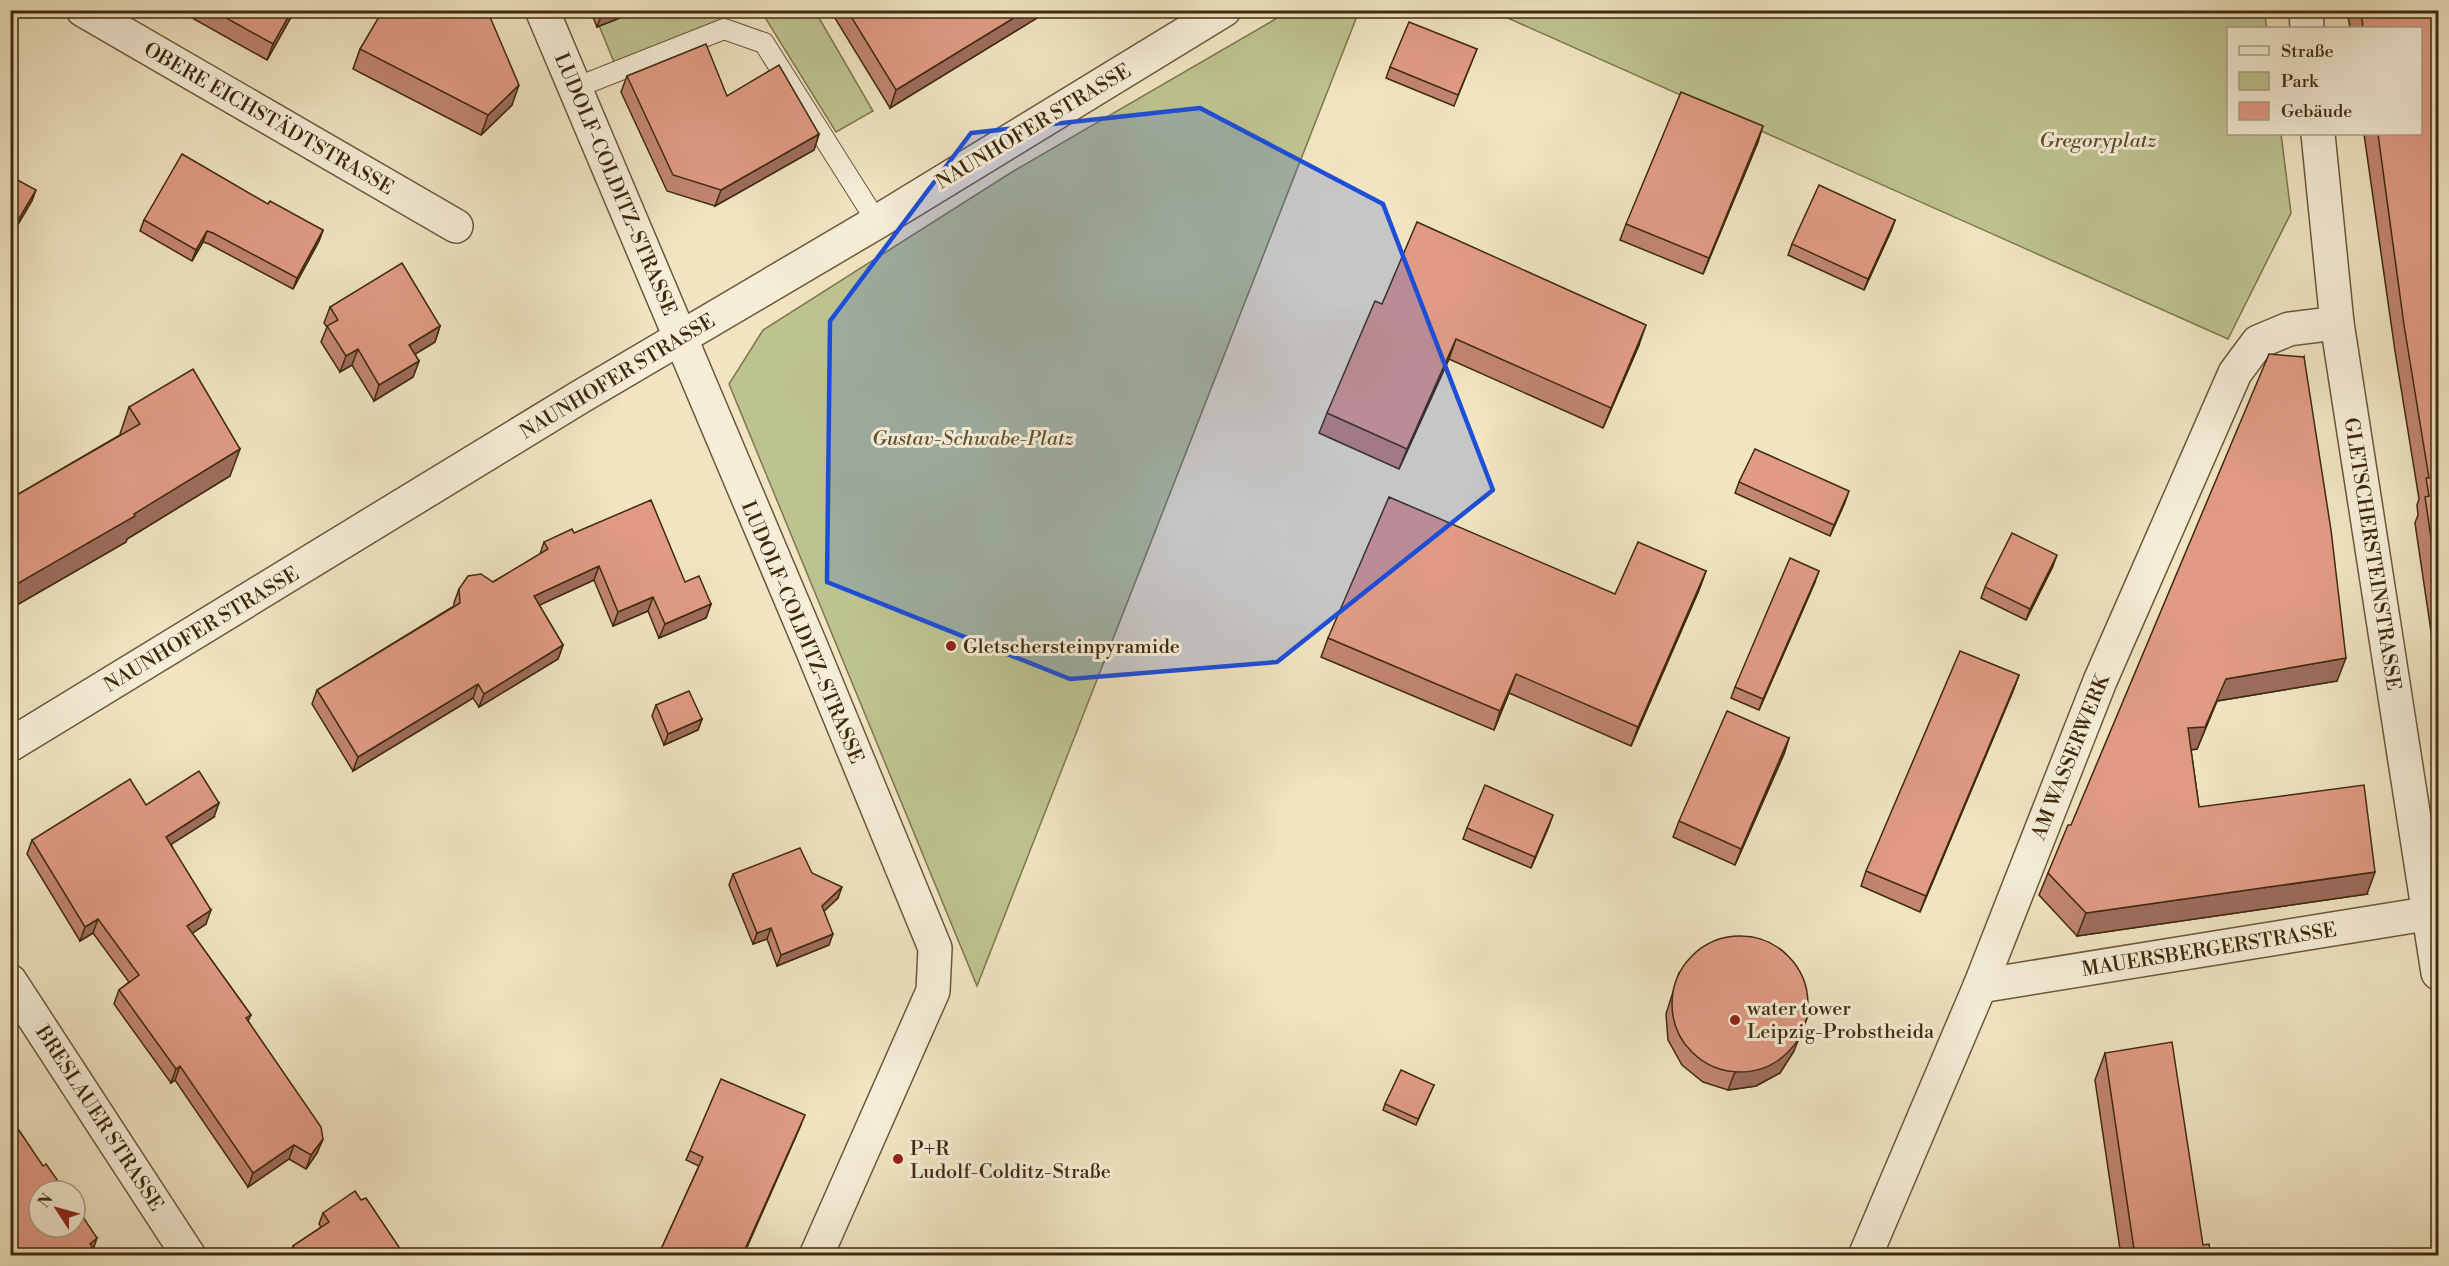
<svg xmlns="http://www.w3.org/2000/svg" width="2449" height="1266" font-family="'Libre Bodoni',serif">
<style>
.green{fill:#bdc390;stroke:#7e764e;stroke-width:1.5}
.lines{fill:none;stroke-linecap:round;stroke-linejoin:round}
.service-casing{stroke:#6b583a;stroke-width:22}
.minor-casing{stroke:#6b583a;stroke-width:36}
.tertiary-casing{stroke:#6b583a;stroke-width:36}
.service{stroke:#f5edd7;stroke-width:20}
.minor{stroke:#f5edd7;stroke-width:33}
.tertiary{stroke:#f5edd7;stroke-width:33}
.wall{fill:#c28572;stroke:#3f2a0d;stroke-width:1.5}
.shaded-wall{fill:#9e6c5d;stroke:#3f2a0d;stroke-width:1.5}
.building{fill:#e19b85;stroke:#3f2a0d;stroke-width:1.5}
.marked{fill:#1d4ed8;fill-opacity:0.2;stroke:#1d4ed8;stroke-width:4.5;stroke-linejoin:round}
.poi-dot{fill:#8f2418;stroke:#f5edd7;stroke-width:2}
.labels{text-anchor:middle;stroke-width:6;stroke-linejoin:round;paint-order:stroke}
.street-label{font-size:20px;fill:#3f2a0d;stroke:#f5edd7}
.park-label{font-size:20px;font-style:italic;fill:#5e502e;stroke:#f5edd7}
.poi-label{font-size:20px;fill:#3f2a0d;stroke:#f5edd7;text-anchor:start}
</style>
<rect width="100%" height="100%" fill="#f0e4c2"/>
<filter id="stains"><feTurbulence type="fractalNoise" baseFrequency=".00333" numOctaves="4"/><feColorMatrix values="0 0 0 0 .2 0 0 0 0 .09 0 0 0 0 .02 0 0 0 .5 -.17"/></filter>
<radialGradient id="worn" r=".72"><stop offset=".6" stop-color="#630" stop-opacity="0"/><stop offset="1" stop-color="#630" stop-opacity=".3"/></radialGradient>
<g class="green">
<path d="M1291,10L1359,11L977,986L729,384L763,330L1012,172Z"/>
<path d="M593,11H743L614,62Z"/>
<path d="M761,11H815L873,111L836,132Z"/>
<path d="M1492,11H2264L2267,28H2228V134H2281L2291,213L2228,339Z"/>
</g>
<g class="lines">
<g class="service-casing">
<path id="service" d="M575,88L724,29L764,43L877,222"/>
</g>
<g class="minor-casing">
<g id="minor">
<path d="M83,10L456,226"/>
<path d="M2306,10L2307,28"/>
<path d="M2318,134L2337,323L2438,973"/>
<path d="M10,981L189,1256"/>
<path d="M1980,986L2438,912"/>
<path d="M1865,1256L1980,986L2100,681L2235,373L2258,342L2289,329L2337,323"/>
</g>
</g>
<g class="tertiary-casing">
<g id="tertiary">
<path d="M542,10L812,649L935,948L933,991L816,1256"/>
<path d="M10,745L580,397L877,222L1224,10"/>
</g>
</g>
<use href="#service" class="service"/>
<use href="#minor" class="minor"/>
<use href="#tertiary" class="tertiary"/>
</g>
<g class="wall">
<path d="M178,10H295L267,60Z"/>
<path d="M590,10H640L597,27Z"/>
<path d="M830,10H1050L890,108Z"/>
<path d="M2347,10H2439V672H2437L2415,523L2418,515L2417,505L2419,499L2395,351L2364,134H2421V28H2350Z"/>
<path d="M360,49L512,105L481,135L353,69Z"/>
<path d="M1477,49L1454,106L1386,78L1390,67Z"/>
<path d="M627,76L727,96L819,134L814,150L715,206L667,191L621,92Z"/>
<path d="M1758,142L1703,274L1620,240L1626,224Z"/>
<path d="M268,204L323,230L319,241L293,289L209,244L203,242L192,261L140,231L144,220Z"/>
<path d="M1895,220L1891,231L1864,290L1788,255L1792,244Z"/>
<path d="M1382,304L1639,345L1603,428L1449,359L1399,469L1319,433L1327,413Z"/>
<path d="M330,307L440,326L435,342L415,354L419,361L413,377L374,401L352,365L340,372L321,342L327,327L324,323Z"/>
<path d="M2304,357L2337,681L2217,701L2197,749L2191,750L2199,807L2367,894L2077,936L2039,895L2048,873Z"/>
<path d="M129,407L230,476L127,539L126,542L10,609V499L120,435V434Z"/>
<path d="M1739,482L1845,502L1830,536L1735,493Z"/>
<path d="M574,533L685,582L711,604L706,618L659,638L648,611L613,626L594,580L539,605L563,645L558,659L479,707L473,698L353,771L312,704L317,690L454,606V603L459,589L493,582L540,554L544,542Z"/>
<path d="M2053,566L2026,620L1981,598L1985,587Z"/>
<path d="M1706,571L1699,590L1631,746L1509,693L1494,730L1321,657L1328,638L1615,594Z"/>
<path d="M1815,582L1759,710L1731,698L1735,687Z"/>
<path d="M2019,675L2013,691L1920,912L1861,886L1866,871Z"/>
<path d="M656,705L702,719L698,730L664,745L652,716Z"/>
<path d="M1789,738L1784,754L1735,865L1673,837L1679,821Z"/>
<path d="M146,805L214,817L171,844L206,924L192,933L251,1015L248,1021L323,1139L317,1153L306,1169L289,1159L248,1187L175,1080L171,1083L114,1004L119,990L129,982L93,933L80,941L27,854L32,840Z"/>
<path d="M1549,826L1531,868L1463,839L1467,828Z"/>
<path d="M733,874L838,898L824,911L829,945L777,966L767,939L753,944L729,885Z"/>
<path d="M1679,973L1794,1051L1780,1073L1756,1086L1728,1090L1703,1082L1682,1065L1668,1040L1666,1014Z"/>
<path d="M2105,1053L2203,1245L2211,1256H2121L2095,1080Z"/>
<path d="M1434,1085L1416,1125L1383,1110L1385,1104Z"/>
<path d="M801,1125L743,1256H658L699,1166L686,1160L690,1151Z"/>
<path d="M361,1200L405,1256H290L293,1246L321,1227L319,1224L323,1213Z"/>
</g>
<g class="shaded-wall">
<path d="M292,10H295L267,60L273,44Z"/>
<path d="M604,10H640L597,27L603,11Z"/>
<path d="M1027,10H1050L890,108L896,90Z"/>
<path d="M519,85L512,105L481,135L488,115Z"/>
<path d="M1763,126L1758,142L1703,274L1709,258Z"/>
<path d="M819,134L814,150L715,206L721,190Z"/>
<path d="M36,190L32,201L10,238V234Z"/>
<path d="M1895,220L1891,231L1864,290L1868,279Z"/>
<path d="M323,230L319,241L293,289L297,278Z"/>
<path d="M207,231L203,242L192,261L196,250Z"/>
<path d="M1646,325L1639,345L1603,428L1611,408Z"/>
<path d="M440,326L435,342L404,361L409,345Z"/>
<path d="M1456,339L1449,359L1399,469L1407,449Z"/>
<path d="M358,349L352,365L340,372L346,356Z"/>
<path d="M419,361L413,377L374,401L379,385Z"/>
<path d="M240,449L230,476L127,539L126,542L10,609V588Z"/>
<path d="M1849,491L1845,502L1830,536L1834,525Z"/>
<path d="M2057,555L2053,566L2026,620L2030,609Z"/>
<path d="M599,566L594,580L529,610L534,596Z"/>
<path d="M1706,571L1699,590L1631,746L1638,727Z"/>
<path d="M1819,571L1815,582L1759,710L1763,699Z"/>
<path d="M653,597L648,611L613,626L618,612Z"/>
<path d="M711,604L706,618L659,638L665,624Z"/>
<path d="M563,645L558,659L479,707L484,694Z"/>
<path d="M2346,658L2337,681L2217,701L2197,749L2180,751L2188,728L2226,679Z"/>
<path d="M1516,674L1509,693L1494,730L1500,711Z"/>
<path d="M2019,675L2013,691L1920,912L1926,896Z"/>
<path d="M478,684L473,698L353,771L358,757Z"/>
<path d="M702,719L698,730L664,745L668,734Z"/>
<path d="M1789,738L1784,754L1735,865L1741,849Z"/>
<path d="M219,803L214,817L161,851L166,837Z"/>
<path d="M1553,815L1549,826L1531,868L1535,857Z"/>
<path d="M2375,872L2367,894L2077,936L2086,913Z"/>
<path d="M842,887L838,898L818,917L822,906Z"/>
<path d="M211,910L206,924L182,940L187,926Z"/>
<path d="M98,919L93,933L80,941L85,927Z"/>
<path d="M771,928L767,939L753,944L757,933Z"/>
<path d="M833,934L829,945L777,966L781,955Z"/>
<path d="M1810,1011L1794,1051L1780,1073L1756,1086L1728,1090L1734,1074Z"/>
<path d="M180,1066L175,1080L171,1083L176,1069Z"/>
<path d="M805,1115L743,1256H742Z"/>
<path d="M323,1139L317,1153L306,1169L311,1155Z"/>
<path d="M294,1145L289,1159L248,1187L253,1173Z"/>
<path d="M97,1238L92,1253L90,1244Z"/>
</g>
<g class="building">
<path d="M212,10H292L273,44Z"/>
<path d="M383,10H487L519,85L488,115L360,49Z"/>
<path d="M847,10H1027L896,90Z"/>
<path d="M2361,10H2439V593L2425,497L2429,496L2426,478H2429L2404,325L2378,134H2421V28H2363Z"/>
<path d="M1409,22L1477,49L1458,95L1390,67Z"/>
<path d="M706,44L727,96L779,65L819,134L721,190L673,175L627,76Z"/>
<path d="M1681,92L1763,126L1709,258L1626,224Z"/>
<path d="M182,154L268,204L270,201L323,230L297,278L213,233L207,231L196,250L144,220Z"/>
<path d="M10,176L36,190L10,234Z"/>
<path d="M1819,185L1895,220L1868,279L1792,244Z"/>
<path d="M1417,222L1646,325L1611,408L1456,339L1407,449L1327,413L1375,301L1382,304Z"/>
<path d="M402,263L440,326L409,345L419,361L379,385L358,349L346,356L327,326L338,320L330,307Z"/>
<path d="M2269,354L2304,357L2331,530L2346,658L2226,679L2205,727L2188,728L2199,807L2364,785L2375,872L2086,913L2048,873L2068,825H2071Z"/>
<path d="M193,369L240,449L134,514L135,516L10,588V499L140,424L129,407Z"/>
<path d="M1755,449L1849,491L1834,525L1739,482Z"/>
<path d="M1389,497L1615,594L1638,542L1706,571L1638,727L1516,674L1500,711L1328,638Z"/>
<path d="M651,500L685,582L699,576L711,604L665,624L653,597L618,612L599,566L534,596L563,645L484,694L478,684L358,757L317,690L460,603L459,589L468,576L481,574L493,582L548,549L544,542L572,529L574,533Z"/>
<path d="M2012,533L2057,555L2030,609L1985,587Z"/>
<path d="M1790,558L1819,571L1763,699L1735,687Z"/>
<path d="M1960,651L2019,675L1926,896L1866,871Z"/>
<path d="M689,691L702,719L668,734L656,705Z"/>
<path d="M1727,711L1789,738L1741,849L1679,821Z"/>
<path d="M199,771L219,803L166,837L211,910L187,926L251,1015L246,1018L321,1127L323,1139L311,1155L294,1145L253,1173L180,1066L176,1069L119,990L139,975L98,919L85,927L32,840L130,779L146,805Z"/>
<path d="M1485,785L1553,815L1535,857L1467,828Z"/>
<path d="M800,848L812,873L842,887L822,906L833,934L781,955L771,928L757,933L733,874Z"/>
<circle cx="1740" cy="1004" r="68"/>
<path d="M2172,1042L2203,1245L2209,1244L2211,1256H2135L2105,1053Z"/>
<path d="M1401,1070L1434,1085L1418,1119L1385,1104Z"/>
<path d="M721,1079L805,1115L742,1256H658L703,1157L690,1151Z"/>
<path d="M10,1117L43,1166L46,1164L65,1191H39V1227H75V1205L97,1238L90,1244L98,1256H10Z"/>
<path d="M355,1191L361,1200L366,1198L405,1256H300L293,1246L329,1222L323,1213Z"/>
</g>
<path class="marked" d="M1200,108L1383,204L1493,490L1277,662L1070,679L827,582L830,321L971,133Z"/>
<g class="poi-dot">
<circle cx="951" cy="646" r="6"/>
<circle cx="1735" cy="1020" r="6"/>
<circle cx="898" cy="1159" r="6"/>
</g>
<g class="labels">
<g class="street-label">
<text transform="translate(269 118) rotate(30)" y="7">OBERE EICHSTÄDTSTRASSE</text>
<text transform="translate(1033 126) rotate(-31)" y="7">NAUNHOFER STRASSE</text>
<text transform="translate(616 184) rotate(67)" y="7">LUDOLF-COLDITZ-STRASSE</text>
<text transform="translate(617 376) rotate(-31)" y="7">NAUNHOFER STRASSE</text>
<text transform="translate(2373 554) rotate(81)" y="7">GLETSCHERSTEINSTRASSE</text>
<text transform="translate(201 629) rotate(-31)" y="7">NAUNHOFER STRASSE</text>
<text transform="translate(803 632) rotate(67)" y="7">LUDOLF-COLDITZ-STRASSE</text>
<text transform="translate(2070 757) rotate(-68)" y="7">AM WASSERWERK</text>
<text transform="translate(2209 949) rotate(-9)" y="7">MAUERSBERGERSTRASSE</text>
<text transform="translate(100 1118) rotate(57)" y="7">BRESLAUER STRASSE</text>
</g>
<g class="park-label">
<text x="2098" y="147">Gregoryplatz</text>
<text x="973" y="445">Gustav-Schwabe-Platz</text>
</g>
<g class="poi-label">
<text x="963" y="653">Gletschersteinpyramide</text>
<text x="1747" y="1015">water tower<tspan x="1747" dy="23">Leipzig-Probstheida</tspan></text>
<text x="910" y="1155">P+R<tspan x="910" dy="23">Ludolf-Colditz-Straße</tspan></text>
</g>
</g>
<rect width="2449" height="1266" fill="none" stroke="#f0e4c2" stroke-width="36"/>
<rect x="12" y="12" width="2425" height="1242" fill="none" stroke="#3f2a0d" stroke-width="3"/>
<rect x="18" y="18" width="2413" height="1230" fill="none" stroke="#3f2a0d" stroke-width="1.5"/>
<rect x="2227" y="27" width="195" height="108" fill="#f5edd7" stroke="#ac9f86" stroke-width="1.5"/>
<rect x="2239" y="46" width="30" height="9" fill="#f5edd7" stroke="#ac9f86" stroke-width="1.5"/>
<text x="2281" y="57" font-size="18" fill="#3f2a0d">Straße</text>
<rect x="2239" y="72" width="30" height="18" fill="#bdc390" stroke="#ac9f86" stroke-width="1.5"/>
<text x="2281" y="87" font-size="18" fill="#3f2a0d">Park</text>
<rect x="2239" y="102" width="30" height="18" fill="#e19b85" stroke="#ac9f86" stroke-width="1.5"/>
<text x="2281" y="117" font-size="18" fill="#3f2a0d">Gebäude</text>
<g transform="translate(57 1209) rotate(306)"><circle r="28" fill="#f5edd7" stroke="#ac9f86" stroke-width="1.5"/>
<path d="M0-4.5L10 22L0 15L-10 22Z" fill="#8f2418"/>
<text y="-9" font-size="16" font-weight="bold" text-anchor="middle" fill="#3f2a0d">N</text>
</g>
<rect width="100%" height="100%" filter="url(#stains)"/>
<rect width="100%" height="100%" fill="url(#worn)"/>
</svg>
